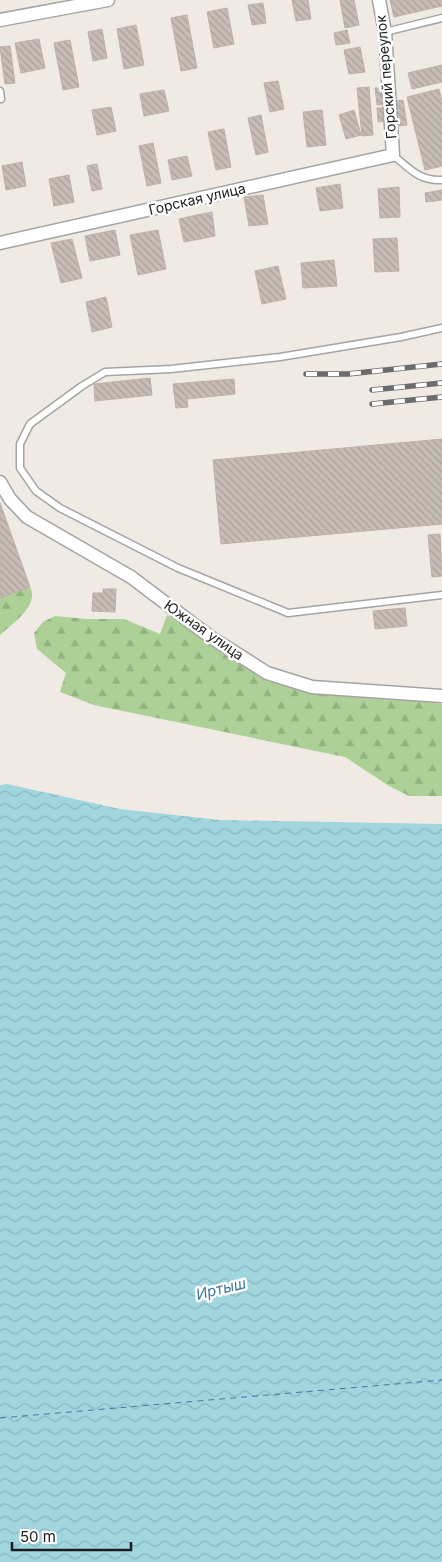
<svg xmlns="http://www.w3.org/2000/svg" width="442" height="1562" font-family="Inter,sans-serif">
<style>
.forest{fill:url(#forest-firs)}
.water{fill:url(#water-waves)}
.lines{fill:none;stroke-linecap:round;stroke-linejoin:round}
.ferry{stroke:#4178a1;stroke-width:1;stroke-dasharray:6 5;stroke-linecap:butt}
.building{fill:url(#building-back-hatch);stroke:#c1afa5}
.service-casing{stroke:#a4a4a4;stroke-width:9}
.minor-casing{stroke:#a4a4a4;stroke-width:15}
.service{stroke:#fff;stroke-width:6}
.minor{stroke:#fff;stroke-width:12}
.rail-casing{stroke:#6b6b6b;stroke-width:5.5}
.rail{stroke:#fff;stroke-width:4;stroke-dasharray:11;stroke-linecap:butt}
.labels{text-anchor:middle;stroke-width:5;stroke-linejoin:round;paint-order:stroke}
.street-label{font-size:14px;fill:#1d1d1d;stroke:#fff}
.water-label{font-size:15px;font-style:italic;fill:#4178a1;stroke:#fff}
</style>
<defs>
<pattern id="forest-firs" width="22" height="20" patternUnits="userSpaceOnUse" patternTransform="scale(1.25)"><rect width="22" height="20" fill="#acd096"/><path d="M5 1l3.5 6h-7zM16 11l3.5 6h-7z" fill="#94b281"/></pattern>
<pattern id="water-waves" width="16" height="10" patternUnits="userSpaceOnUse" patternTransform="scale(1.25)"><rect width="16" height="10" fill="#a1d6df"/><path d="M0 5q4-4 8 0t8 0" fill="none" stroke="#8ab7bf"/></pattern>
<pattern id="building-back-hatch" width="6" height="6" patternUnits="userSpaceOnUse" patternTransform="scale(1.25)"><rect width="6" height="6" fill="#c7bcb6"/><path d="M-1 5l2 2M0 0l6 6M5-1l2 2" fill="none" stroke="#aaa19c"/></pattern>
</defs>
<rect width="100%" height="100%" fill="#efeae3"/>
<g class="forest">
<path d="M30,587C40,605 12,624 0,635V598Z"/>
<path d="M167,615L188,625L272,681L442,704V796H409L389,786L345,757L94,705L60,692L66,673L37,649L34,633L43,622L55,616L86,619H124L160,634Z"/>
</g>
<path class="water" d="M7,784L120,809L220,820L442,824V1562H0V785Z"/>
<g class="lines">
<path class="ferry" d="M0,1418L442,1380"/>
</g>
<g class="building">
<path d="M292,0H308L311,19L296,21Z"/>
<path d="M340,0H354L359,25L345,28Z"/>
<path d="M390,0H442V6L394,17Z"/>
<path d="M263,3L266,23L252,25L248,5Z"/>
<path d="M227,8L234,44L214,48L207,12Z"/>
<path d="M187,15L197,68L181,71L171,18Z"/>
<path d="M136,25L144,65L124,69L117,29Z"/>
<path d="M102,29L107,58L93,61L88,32Z"/>
<path d="M347,30L350,43L336,45L334,33Z"/>
<path d="M39,39L45,68L21,73L15,43Z"/>
<path d="M70,40L79,87L63,90L54,43Z"/>
<path d="M10,46L15,83L5,84L0,47Z"/>
<path d="M360,47L365,72L349,74L344,50Z"/>
<path d="M442,65V82L412,89L408,73Z"/>
<path d="M278,81L284,109L270,112L264,83Z"/>
<path d="M369,87L373,135L362,136L357,88Z"/>
<path d="M375,88H382L383,104L377,105Z"/>
<path d="M439,89L442,102V166L425,170L407,97Z"/>
<path d="M164,90L169,111L144,116L140,94Z"/>
<path d="M403,100L407,125L399,126L396,101Z"/>
<path d="M111,107L116,131L97,135L92,110Z"/>
<path d="M377,108H384L385,121L378,122Z"/>
<path d="M322,110L326,145L307,147L303,112Z"/>
<path d="M354,110L361,135L346,139L339,115Z"/>
<path d="M261,115L268,152L256,155L248,118Z"/>
<path d="M224,129L231,167L216,170L208,132Z"/>
<path d="M153,143L161,183L147,186L139,146Z"/>
<path d="M187,156L192,176L172,180L168,160Z"/>
<path d="M22,162L26,186L6,190L2,166Z"/>
<path d="M97,164L102,189L92,191L87,166Z"/>
<path d="M69,175L74,202L54,206L49,179Z"/>
<path d="M340,184L343,208L320,211L316,188Z"/>
<path d="M399,187L400,217L380,218L378,189Z"/>
<path d="M442,190V200L426,202L425,193Z"/>
<path d="M263,195L268,224L249,226L244,197Z"/>
<path d="M212,212L215,236L200,239L197,215Z"/>
<path d="M197,215L200,239L184,242L179,219Z"/>
<path d="M115,230L120,255L90,261L85,236Z"/>
<path d="M158,230L166,269L138,275L130,235Z"/>
<path d="M397,238L399,271L375,272L373,239Z"/>
<path d="M72,239L82,278L61,283L51,243Z"/>
<path d="M334,260L337,286L303,288L301,263Z"/>
<path d="M278,266L286,299L262,304L255,271Z"/>
<path d="M106,297L112,327L92,332L86,302Z"/>
<path d="M150,378L152,395L95,401L94,384Z"/>
<path d="M234,379L235,394L187,399L188,407L176,408L173,384Z"/>
<path d="M442,439V524L221,544L213,460Z"/>
<path d="M0,503L30,587L0,598Z"/>
<path d="M440,534L442,576L432,577L428,535Z"/>
<path d="M103,589H116L115,612L92,611L93,593H103Z"/>
<path d="M405,608L407,626L375,629L373,611Z"/>
</g>
<g class="lines">
<g class="service-casing">
<g id="service">
<path d="M385,32L442,18"/>
<path d="M0,91L1,99"/>
<path d="M393,155C410,169 419,181 442,180"/>
<path d="M442,328L401,337L280,357L171,369L105,372L82,386L30,424L20,444V468L36,491L60,508L178,568L288,613L442,595"/>
</g>
</g>
<g class="minor-casing">
<g id="minor">
<path d="M0,20L108,0"/>
<path d="M0,243L393,155L385,32L379,0"/>
<path d="M0,482L10,499L27,517L131,577L209,636L267,673L312,687L442,696"/>
</g>
</g>
<use href="#service" class="service"/>
<use href="#minor" class="minor"/>
<g class="rail-casing">
<g id="rail">
<path d="M306,374H348L442,364"/>
<path d="M372,390L442,383"/>
<path d="M372,404L442,397"/>
</g>
</g>
<use href="#rail" class="rail"/>
</g>
<g class="labels">
<g class="street-label">
<text transform="translate(386 77) rotate(-95)" y="5">Горский переулок</text>
<text transform="translate(197 199) rotate(-13)" y="5">Горская улица</text>
<text transform="translate(204 630) rotate(35)" y="5">Южная улица</text>
</g>
<g class="water-label">
<text transform="translate(221 1289) rotate(-14)" y="5">Иртыш</text>
</g>
</g>
<path d="M12 1542v8h119v-8" fill="none" stroke="#1d1d1d" stroke-width="2.5"/>
<text x="20" y="1542" font-size="15" fill="#1d1d1d" stroke="#ffffff" stroke-width="4" paint-order="stroke">50 m</text>
</svg>
